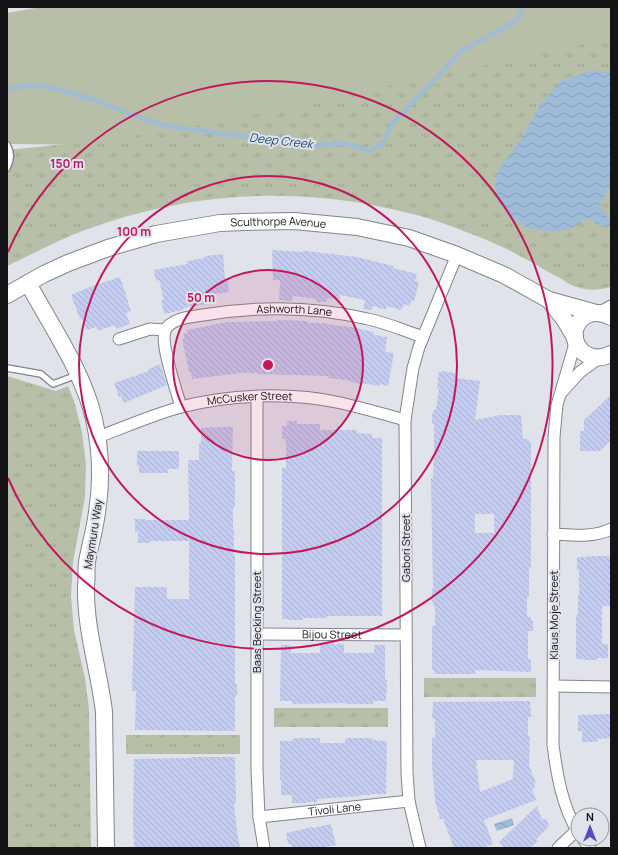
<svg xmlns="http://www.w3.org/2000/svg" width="618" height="855" font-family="Manrope,sans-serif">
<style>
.grass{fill:#b7bfa9}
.park{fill:url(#park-tufts)}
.water{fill:url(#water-waves)}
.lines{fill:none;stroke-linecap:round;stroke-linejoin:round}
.stream{stroke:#9ebbd7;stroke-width:4}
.building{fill:url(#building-back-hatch);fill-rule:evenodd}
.lane-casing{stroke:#83848c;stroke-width:8}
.street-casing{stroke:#83848c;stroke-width:13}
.secondary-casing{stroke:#83848c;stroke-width:18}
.lane{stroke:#fff;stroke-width:5.5}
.street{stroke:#fff;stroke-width:11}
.secondary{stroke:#fff;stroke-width:16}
.ring{fill:none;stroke:#c2185b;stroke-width:2}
.labels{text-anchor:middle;stroke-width:4;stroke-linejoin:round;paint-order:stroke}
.street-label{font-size:11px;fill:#141417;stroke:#e1e3eb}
.water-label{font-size:12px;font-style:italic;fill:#1d4a70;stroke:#e1e3eb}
.centre{fill:#c2185b;stroke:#e1e3eb;stroke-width:2}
.ring-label{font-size:12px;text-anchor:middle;font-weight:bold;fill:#c2185b;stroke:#e1e3eb;stroke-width:4;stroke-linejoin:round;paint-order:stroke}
</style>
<defs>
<pattern id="park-tufts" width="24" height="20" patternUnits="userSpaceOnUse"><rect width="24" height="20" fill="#b7bfa9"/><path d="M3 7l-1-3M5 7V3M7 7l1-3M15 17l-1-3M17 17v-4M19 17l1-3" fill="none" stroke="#9ca391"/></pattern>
<pattern id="water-waves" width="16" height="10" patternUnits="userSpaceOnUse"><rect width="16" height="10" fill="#9ebbd7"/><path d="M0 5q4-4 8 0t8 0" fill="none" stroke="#87a0b8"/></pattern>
<pattern id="building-back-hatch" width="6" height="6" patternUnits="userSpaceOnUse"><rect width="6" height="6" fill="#c4ccf0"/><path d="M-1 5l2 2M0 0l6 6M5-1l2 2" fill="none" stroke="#a8aecd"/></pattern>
</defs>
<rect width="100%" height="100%" fill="#e1e3eb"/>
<path class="grass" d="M41,7H611V39L211,146L7,144V13Z"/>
<g class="park">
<path d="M611,38V287C599,290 588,291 577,287C571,286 565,281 560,278C546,271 532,262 518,255C494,242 467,232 442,223C424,216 405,212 386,208C285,186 182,194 85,230C58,240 33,254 7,266V150C81,143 153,134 226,121Z"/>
<path d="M7,376L56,391L68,386L74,401L82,432L86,464L85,497L73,562L71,596L74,630L85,678L89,709L91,848H7Z"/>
<rect x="424" y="678" width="112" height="19"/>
<rect x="274" y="708" width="114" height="19"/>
<rect x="126" y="735" width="114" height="19"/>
</g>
<g class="water">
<path d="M593,70L611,73V185L599,205L611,221V225L608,227L597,224L587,218C580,223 572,229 564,230C548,234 509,228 507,208L506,207H502L497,200L495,193L496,181L499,169L521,139L540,105L561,81Z"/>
<path d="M512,818L514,825L497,831L494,824Z"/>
</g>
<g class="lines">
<path class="stream" d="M7,90L28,85L49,87L95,100L135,116L167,126L313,146C338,142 344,141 368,151L382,145L392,124L463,50L518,20L522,7"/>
</g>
<g class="building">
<path d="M272,250L301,252L305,251L357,257L393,266V268L417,274L415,281L419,282L414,301H411L410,306L404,304L401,310L387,306L386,310L373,306L372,310L363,309L365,300L340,295V300L327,298V302H316L317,299L293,296L292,301L279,300L280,280H273Z"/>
<path d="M223,254L225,280H228L229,292L215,294V296L206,297L207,304L183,308V310L164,314L161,300H164L159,280L156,281L154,270L187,264V261L205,258V256Z"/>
<path d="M120,277L131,311L126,313L130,324L116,329L115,325L98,331L96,327L87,330L82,319H80L71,295L92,286Z"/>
<path d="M277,320L308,321V323H327V324L351,327L374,332V335L387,337L385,352L394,353L388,386L380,384L379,386L361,383V384L351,382L352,381L328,378L329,376L258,374V373H241L192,379L191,372H189L182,339H184L183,334L188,333L187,330L227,322L277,321Z"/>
<path d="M160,364L167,385L124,403L121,396L119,397L114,383L149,371L148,369Z"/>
<path d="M439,371L455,373V378L480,381L475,420L501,415H521L523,439H529V442H531V567H529V597H527V617H531V621H533V631H528V659H531V672L475,670V674H434V670H432V626H435V607H433V601H432V589H433L431,478H433L434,451V424H432V414H433V410H436L439,389H437ZM475,514H494V533H475Z"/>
<path d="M611,395V440L600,451H580V431H584V420Z"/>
<path d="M287,421H297V424H320V430H357V433L372,434V438H382V616H327V618H303V620H289V619H282V468H286V443L285,439H282V426H287Z"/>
<path d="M222,427H233L232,471H235V507H233V529H234V552L235,557V684H237V696H235V731L135,730L136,691H132L135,587H167V599H189V541H150V543H138V532H135V519H146V520H189L188,460H199V443H201V428Z"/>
<path d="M137,451H179V469H168V473H139V466H137Z"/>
<path d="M587,556H611V606H602V644H608V658H597V660H583V659H576V615H578V594H579V570H577V557H587Z"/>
<path d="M320,644H344V653H374V645H385V680H387L386,701H373V704H345V703L292,704V701H280L281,645H291V653H320Z"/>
<path d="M530,701L531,717H528V736H530L529,765L536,783L534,784L535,788L532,789L536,800L484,820L493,844L482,848H454L443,819H440L435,801L432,765V738H435V719H432L433,702ZM476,760H514L513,779L480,792Z"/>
<path d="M611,714V738L597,739V742H582V731H578V715Z"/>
<path d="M296,738H320V743H345V739L349,738H372L373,740L387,741L386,794H370V795H361V796L317,799V802H307V803H292V795H281V780H280V741H292V739Z"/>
<path d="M190,757H235L236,803H234L237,831L240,848H134L133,819L134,759L190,758Z"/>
<path d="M537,806L542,820L546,818L549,826L536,839L538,841L530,848H505L499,842Z"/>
<path d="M331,824L336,845L320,848H292L291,844H288L286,833L312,827L313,828Z"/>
</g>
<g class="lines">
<g class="lane-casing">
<g id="lane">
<path d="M7,145C12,153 11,160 7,168"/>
<path d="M7,368L41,374L53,384L77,375"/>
</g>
</g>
<g class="street-casing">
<g id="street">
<path d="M598,313L611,306"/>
<path d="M119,339L150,329L165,330"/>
<path d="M576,340L557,405L554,437L553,745C557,775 562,806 578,832"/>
<path d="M562,392L580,372L599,358"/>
<path d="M257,397V769L259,817L264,848"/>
<path id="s1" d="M181,407C177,392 160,344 165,331C170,318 191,317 203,315C258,306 314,306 368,319C387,323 405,331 423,337"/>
<path id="s2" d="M98,437C125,427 152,415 181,407C230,394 291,392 341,403C362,408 384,414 405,420"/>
<path d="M553,534C573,535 593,538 611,529"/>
<path id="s3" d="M257,634L406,635"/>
<path d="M554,686L611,687"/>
<path id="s4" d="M259,817L409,801"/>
<path d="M583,839L590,848"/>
<path d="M420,848L409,801L407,773L405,420L413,368L419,347L457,255"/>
<path d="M558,848L577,830"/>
</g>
</g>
<g class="secondary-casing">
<g id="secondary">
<path d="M28,283C51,326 83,371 94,419C101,450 102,481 97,512C95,529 90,545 87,562C86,570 87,579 86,586C85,629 99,670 104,712L106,848"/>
<path id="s5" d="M7,295L44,274L68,263L108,248L156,234L220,223L244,222L294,221L357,227L409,238L457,255L504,275L549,300L596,313"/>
<path d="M549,300L564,319L575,337"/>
<path d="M611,317C603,313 595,311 587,315C560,330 581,369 611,354"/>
</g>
</g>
<use href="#lane" class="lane"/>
<use href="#street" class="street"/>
<use href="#secondary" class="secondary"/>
</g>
<circle cx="268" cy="365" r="95" fill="#c2185b" fill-opacity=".12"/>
<g class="ring">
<circle cx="268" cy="365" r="95"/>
<circle cx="268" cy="365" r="189"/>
<path d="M8 252A284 284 0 1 1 8 478"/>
</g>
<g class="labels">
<g class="street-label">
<text dy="4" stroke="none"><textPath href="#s5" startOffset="285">Sculthorpe Avenue</textPath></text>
<text dy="4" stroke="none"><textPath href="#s1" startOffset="213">Ashworth Lane</textPath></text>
<text dy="4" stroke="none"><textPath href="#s2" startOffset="158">McCusker Street</textPath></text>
<text transform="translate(93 534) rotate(-81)" y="4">Maymuru Way</text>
<text transform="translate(406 548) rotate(-90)" y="4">Gabori Street</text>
<text transform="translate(554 615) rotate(-90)" y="4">Klaus Moje Street</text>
<text transform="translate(257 622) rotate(-90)" y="4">Baas Becking Street</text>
<text dy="4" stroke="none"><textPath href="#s3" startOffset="75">Bijou Street</textPath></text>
<text dy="4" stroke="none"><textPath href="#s4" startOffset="76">Tivoli Lane</textPath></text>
</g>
<g class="water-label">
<text transform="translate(281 141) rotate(6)" y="4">Deep Creek</text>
</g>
</g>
<circle cx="268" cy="365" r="6" class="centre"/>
<g class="ring-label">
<text x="67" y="168">150 m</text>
<text x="134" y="236">100 m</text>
<text x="201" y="302">50 m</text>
</g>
<rect width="618" height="855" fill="none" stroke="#141417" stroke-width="16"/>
<g transform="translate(590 827)"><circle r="19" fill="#e1e3eb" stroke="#8f9096"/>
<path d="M0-3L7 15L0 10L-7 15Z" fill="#5e47bf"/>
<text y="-6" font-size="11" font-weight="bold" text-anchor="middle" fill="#141417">N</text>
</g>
</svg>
